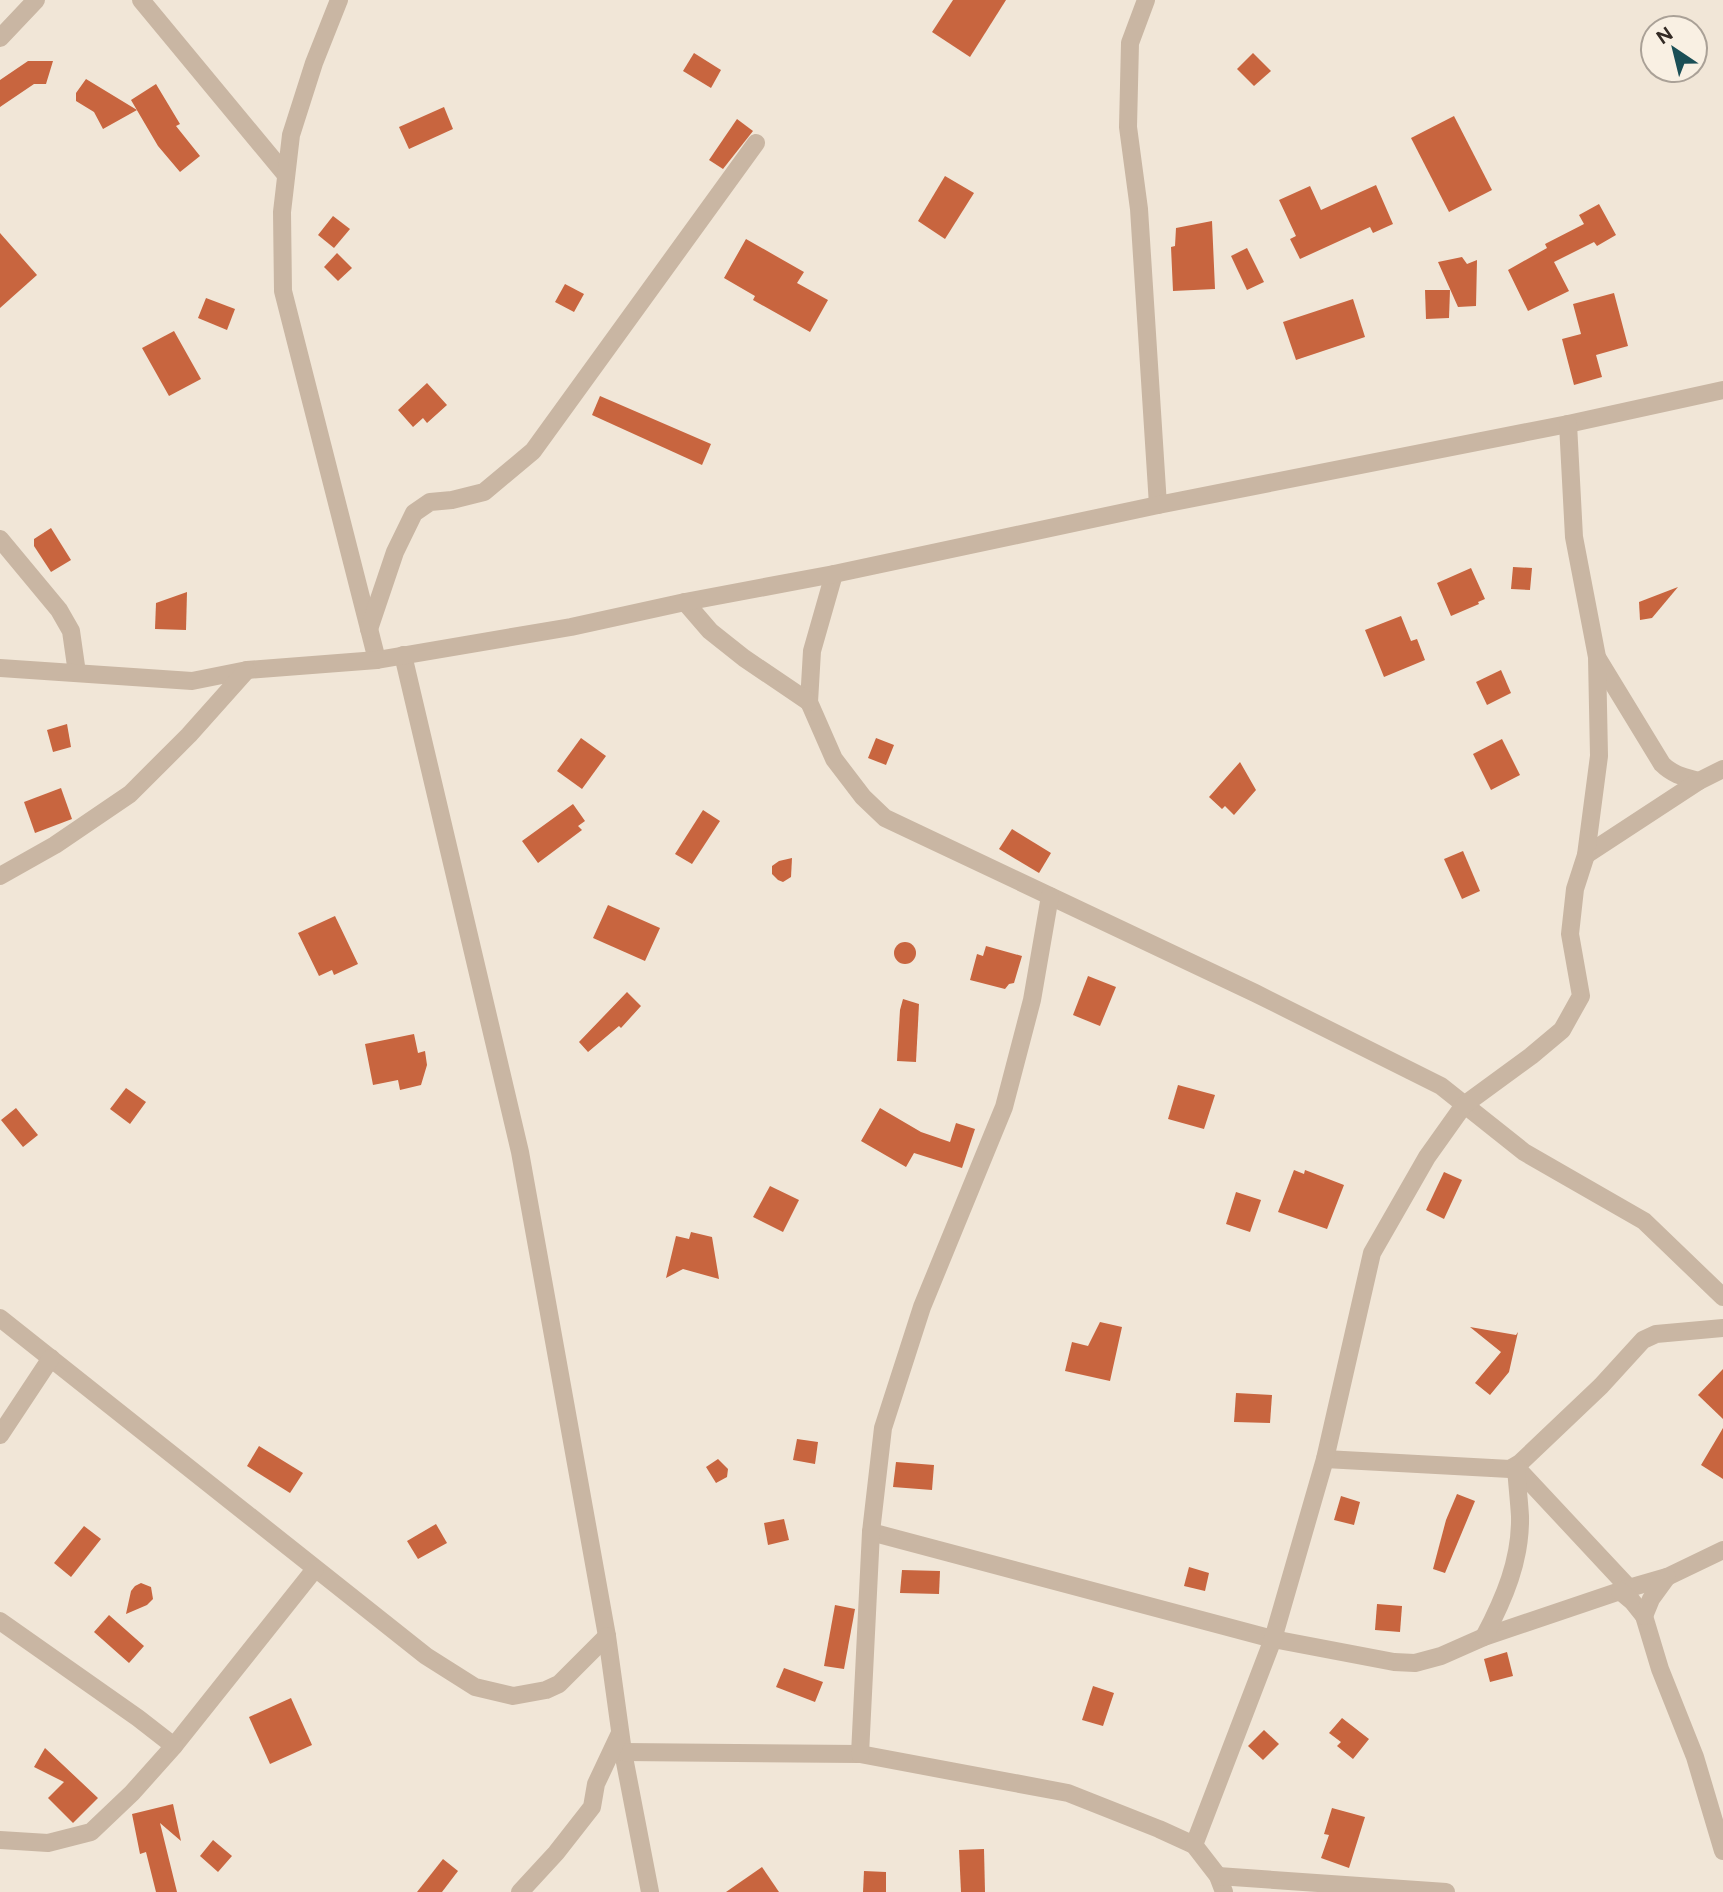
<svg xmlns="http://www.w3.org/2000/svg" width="1723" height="1892" font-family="Figtree,sans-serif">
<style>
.building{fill:#c8653f}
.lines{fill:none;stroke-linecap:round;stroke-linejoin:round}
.minor{stroke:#c9b6a3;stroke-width:18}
</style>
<rect width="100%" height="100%" fill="#f1e6d7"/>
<g class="building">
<path d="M953,0H1006L970,57L932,32Z"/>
<path d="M694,53L721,70L711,88L683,71Z"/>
<path d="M1253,53L1271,71L1254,86L1237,69Z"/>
<path d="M28,61H53L46,84H34L0,107V80Z"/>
<path d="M86,79L137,110L103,129L94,112L76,101V93Z"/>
<path d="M156,84L180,124L176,126L200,156L180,172L158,146L131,100Z"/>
<path d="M444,107L453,129L409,149L399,127Z"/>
<path d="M1454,116L1492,190L1449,212L1411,138Z"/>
<path d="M737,119L753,131L723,169L709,160Z"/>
<path d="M945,176L974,193L945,239L918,221Z"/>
<path d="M1376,185L1393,224L1373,233L1370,227L1300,259L1290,239L1296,236L1279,200L1310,186L1321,210Z"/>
<path d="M1599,204L1616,235L1597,246L1594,242L1554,262L1569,291L1528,311L1508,270L1547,248L1545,244L1584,224L1579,215Z"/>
<path d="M333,216L350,229L334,248L318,235Z"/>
<path d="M1212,221L1215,289L1173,291L1171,247L1175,246L1176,228Z"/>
<path d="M0,233L37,275L0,308Z"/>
<path d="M746,239L804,272L797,283L828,300L810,332L753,300L755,296L724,278Z"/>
<path d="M1247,248L1264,282L1247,290L1231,256Z"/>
<path d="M337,253L352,268L338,281L324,267Z"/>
<path d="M1462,257L1467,264L1477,260L1476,306L1458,307L1438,262Z"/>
<path d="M565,284L584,294L574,312L555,302Z"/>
<path d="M1425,290H1450L1449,318L1426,319Z"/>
<path d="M1614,293L1628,346L1596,355L1602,377L1574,385L1562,339L1581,334L1573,304Z"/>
<path d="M206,298L235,309L227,330L198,318Z"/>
<path d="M1353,299L1365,337L1296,360L1283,322Z"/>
<path d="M174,331L201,379L169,396L142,348Z"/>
<path d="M427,383L447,405L427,423L423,418L413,427L398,410Z"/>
<path d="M600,396L711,444L702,465L592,415Z"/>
<path d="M51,528L71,560L51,572L34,546V539Z"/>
<path d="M1513,567L1532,568L1530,590L1511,589Z"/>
<path d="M1471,568L1485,599L1478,602L1479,604L1451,616L1437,583Z"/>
<path d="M1678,587L1652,618L1640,620L1639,602Z"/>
<path d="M187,592L186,630L155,629L156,603Z"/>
<path d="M1401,616L1411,641L1417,639L1425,660L1384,677L1365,630Z"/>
<path d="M1501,670L1511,693L1487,705L1476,682Z"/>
<path d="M67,724L71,747L53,752L47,730Z"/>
<path d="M581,738L606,756L582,789L557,771Z"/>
<path d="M876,738L894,745L886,765L868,758Z"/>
<path d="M1502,739L1520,775L1491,790L1473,754Z"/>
<path d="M1240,762L1256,790L1234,815L1225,806L1222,809L1209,797Z"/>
<path d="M61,788L72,819L35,833L24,802Z"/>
<path d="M573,804L585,821L578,826L582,830L538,863L522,841Z"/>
<path d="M703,810L720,821L692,864L675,854Z"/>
<path d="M1012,829L1051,853L1039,873L999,849Z"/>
<path d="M1463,851L1480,891L1462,899L1444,859Z"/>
<path d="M792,858L791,877L783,882L778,880L772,874V866L779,861Z"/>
<path d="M608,905L660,928L645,961L593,938Z"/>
<path d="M335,916L358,964L334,975L332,970L319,976L298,933Z"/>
<circle cx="905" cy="953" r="11"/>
<path d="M986,946L1022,956L1014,983L1009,984L1005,989L970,980L977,954L983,956Z"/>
<path d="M1088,976L1116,987L1100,1026L1073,1015Z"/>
<path d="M627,992L641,1006L621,1028L619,1026L588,1052L579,1042Z"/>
<path d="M903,999L919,1004L916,1062L897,1061L900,1010Z"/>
<path d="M414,1034L418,1053L425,1051L427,1065L421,1085L400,1090L398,1080L373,1085L365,1044Z"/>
<path d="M1178,1085L1215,1095L1204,1129L1168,1119Z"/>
<path d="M126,1088L146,1102L130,1124L110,1109Z"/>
<path d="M16,1108L38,1135L23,1147L1,1120Z"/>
<path d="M880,1108L921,1132L950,1142L956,1123L975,1129L962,1168L914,1153L906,1167L861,1141Z"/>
<path d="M1294,1170L1304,1174L1305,1170L1344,1185L1327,1229L1278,1212Z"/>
<path d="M1444,1172L1462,1180L1444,1219L1426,1210Z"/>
<path d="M770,1186L799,1200L783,1232L753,1217Z"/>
<path d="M1236,1192L1261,1200L1250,1232L1226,1224Z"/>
<path d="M691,1232L712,1237L719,1279L683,1269L666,1278L676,1236L689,1239Z"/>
<path d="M1100,1322L1122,1327L1110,1381L1065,1371L1072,1342L1088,1346Z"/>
<path d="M1470,1327L1516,1335L1518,1332L1509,1372L1490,1395L1475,1383L1501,1352Z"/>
<path d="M1723,1369V1419L1698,1395Z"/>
<path d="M1236,1393L1272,1395L1270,1423L1234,1422Z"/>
<path d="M1723,1428V1479L1701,1465Z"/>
<path d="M797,1439L818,1442L815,1464L793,1460Z"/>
<path d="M259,1446L303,1473L290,1493L247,1466Z"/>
<path d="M718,1459L728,1469L727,1477L716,1483L706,1467Z"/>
<path d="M896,1462L934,1465L932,1490L893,1487Z"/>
<path d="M1457,1494L1475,1501L1445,1573L1433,1569L1446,1520Z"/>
<path d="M1341,1496L1360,1502L1354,1525L1334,1520Z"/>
<path d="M784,1519L789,1540L768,1545L764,1523Z"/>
<path d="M436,1524L447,1543L418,1559L407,1541Z"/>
<path d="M84,1526L101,1539L71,1577L54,1563Z"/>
<path d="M1189,1567L1209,1573L1205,1591L1184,1586Z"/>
<path d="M902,1570L940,1571L939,1594L900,1593Z"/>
<path d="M141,1583L151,1587L153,1599L147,1605L126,1614L131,1591L135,1586Z"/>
<path d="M1377,1604L1402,1606L1400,1632L1375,1630Z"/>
<path d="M835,1605L855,1609L844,1669L824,1666Z"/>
<path d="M109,1615L144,1646L129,1663L94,1632Z"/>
<path d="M1507,1652L1513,1676L1490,1682L1484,1659Z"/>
<path d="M784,1668L823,1682L815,1702L776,1687Z"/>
<path d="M1093,1686L1114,1693L1103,1726L1082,1720Z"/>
<path d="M291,1698L312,1745L270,1764L249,1717Z"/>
<path d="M1342,1718L1369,1739L1353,1759L1337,1746L1341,1742L1329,1733Z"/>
<path d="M1264,1730L1279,1744L1263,1760L1248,1746Z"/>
<path d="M45,1748L98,1798L73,1823L48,1798L64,1782L34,1767Z"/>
<path d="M173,1804L181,1841L160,1823L177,1892H156L146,1852L140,1854L132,1814Z"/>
<path d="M1332,1808L1365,1817L1349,1868L1321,1858L1329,1835L1324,1834Z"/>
<path d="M213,1840L232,1856L218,1872L200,1856Z"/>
<path d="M984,1849L985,1892H961L959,1850Z"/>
<path d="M443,1859L458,1871L442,1892H417Z"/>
<path d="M762,1867L779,1892H726Z"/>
<path d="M864,1871L886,1872V1892H863Z"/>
</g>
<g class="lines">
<g class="minor">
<path d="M141,0L286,175"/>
<path d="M339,0L314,63L291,135L282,212L283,291L377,660"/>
<path d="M1146,0L1130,43L1128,127L1139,209L1158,505"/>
<path d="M0,38L36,0"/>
<path d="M0,539L59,610L71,631L77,673"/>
<path d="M834,574L812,651L809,702L834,759L863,797L885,818L1255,993L1441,1086L1524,1152L1644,1221L1723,1297"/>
<path d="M685,602L710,631L744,658L809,702"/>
<path d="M369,629L395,552L414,513L430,502L452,500L484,492L533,451L756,143"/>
<path d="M403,655L520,1152L607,1636L623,1752L650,1892"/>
<path d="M1598,659L1662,764C1673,775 1684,777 1699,781"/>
<path d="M0,668L192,681L247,670L377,660L571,627L685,602L834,574L1158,505L1568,424L1723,390"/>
<path d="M1586,855L1699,781L1723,769"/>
<path d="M0,876L55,845L130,794L189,735L247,670"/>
<path d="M0,1318L426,1656L475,1687L513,1696L546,1690L559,1684L607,1636"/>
<path d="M0,1435L51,1358"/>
<path d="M1325,1459L1510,1469L1520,1463L1601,1386L1643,1340L1656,1334L1723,1328"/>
<path d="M1516,1467L1629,1588"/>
<path d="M871,1532L1273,1639L1394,1662L1415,1663L1441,1656L1484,1637L1629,1588L1667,1577L1723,1550"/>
<path d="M1620,1591L1632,1601L1644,1616L1660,1669L1695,1757L1723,1851"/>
<path d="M1644,1616L1651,1599L1667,1577"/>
<path d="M0,1621L138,1718L174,1746L315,1569"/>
<path d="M1484,1637C1504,1599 1521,1560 1520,1516C1519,1500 1517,1483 1516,1467"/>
<path d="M623,1752L860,1754L1068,1793L1159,1829L1194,1845L1218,1876L1224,1892"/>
<path d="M860,1754L871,1532L883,1428L922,1307L1004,1107L1032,1000L1050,896"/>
<path d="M0,1840L48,1843L91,1832L132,1793L174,1746"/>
<path d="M1194,1845L1273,1639L1325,1459L1372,1253L1427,1157L1464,1105L1531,1056L1562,1030L1581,996L1570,934L1575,889L1586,855L1599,756L1597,657L1574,537L1568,424"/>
<path d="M1218,1876L1446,1892"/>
<path d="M520,1892L556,1853L592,1807L596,1784L620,1733"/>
</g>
</g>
<g transform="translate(1674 49) rotate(325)"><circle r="33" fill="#f9f0e3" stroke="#aaa197" stroke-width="2"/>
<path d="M0-5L12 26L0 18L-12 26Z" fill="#1b4f56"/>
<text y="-10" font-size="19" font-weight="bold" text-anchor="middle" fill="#342b25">N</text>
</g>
</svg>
